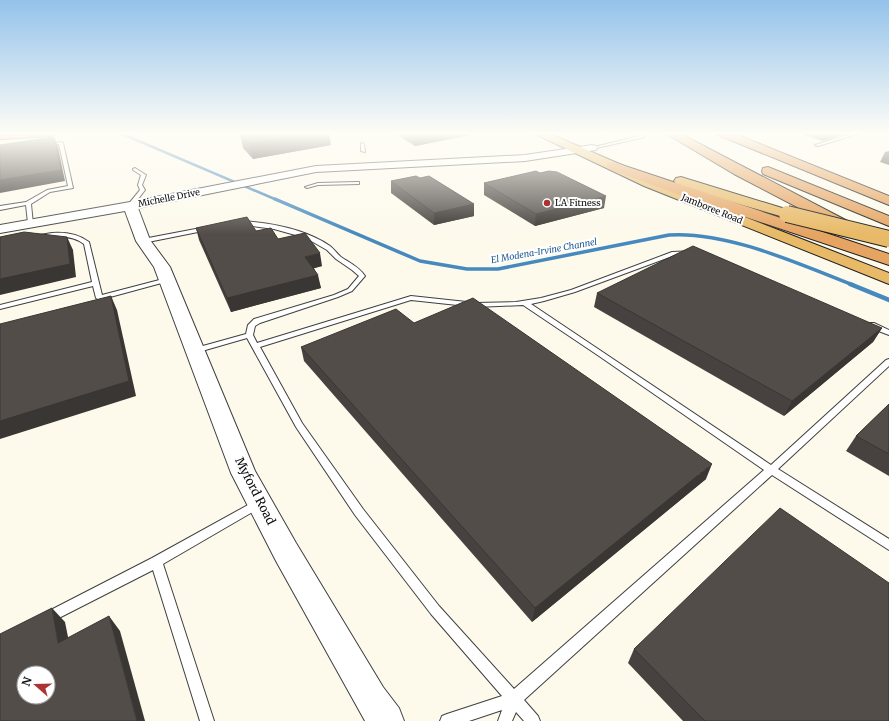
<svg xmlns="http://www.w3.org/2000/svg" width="889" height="721" font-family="Merriweather,serif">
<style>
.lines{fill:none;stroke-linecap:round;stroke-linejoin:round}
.stream-far2{stroke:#4589be;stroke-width:2.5}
.stream-far1{stroke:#4589be;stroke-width:3.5}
.stream{stroke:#4589be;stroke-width:4.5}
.service-casing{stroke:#3f3f3f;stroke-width:2}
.tertiary-casing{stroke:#3f3f3f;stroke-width:2}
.trunk-casing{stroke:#1d1d1d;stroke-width:2}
.motorway-casing{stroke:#1d1d1d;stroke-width:2}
.service{fill:#fff;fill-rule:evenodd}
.tertiary{fill:#fff;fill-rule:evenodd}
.trunk{fill:#e8ba68;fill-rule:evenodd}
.motorway{fill:#e5a462;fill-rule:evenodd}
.trunk-bridge-casing{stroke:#1d1d1d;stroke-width:18;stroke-linecap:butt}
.trunk-bridge{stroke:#e8ba68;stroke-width:16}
.wall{fill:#47423f}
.shaded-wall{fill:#3a3633}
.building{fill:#534d49;stroke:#3a3633;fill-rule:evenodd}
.poi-dot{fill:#ac3333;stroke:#fff;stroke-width:1.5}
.labels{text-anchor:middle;stroke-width:4;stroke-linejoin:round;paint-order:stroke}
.far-street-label{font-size:9px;fill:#0c0c0c;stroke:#fff}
.far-poi-label{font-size:9px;fill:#0c0c0c;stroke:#fff;text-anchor:start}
.far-water-label{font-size:9px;font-style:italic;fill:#235b90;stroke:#fff}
.near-street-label{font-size:12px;fill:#0c0c0c;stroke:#fff}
</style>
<rect width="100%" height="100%" fill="#fdfaec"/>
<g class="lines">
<path class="stream-far2" d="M120,133L277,200"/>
<path class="stream-far1" d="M275,199L420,261L467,269H498L669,235C727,231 799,264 853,285"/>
<path class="stream" d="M850,284L889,300"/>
<g class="service-casing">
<g id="service">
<path d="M590,133H608L606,134Z"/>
<path d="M637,133H642L645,137L592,149L590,148L640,136Z"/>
<path d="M853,133H861L818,146L815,145Z"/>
<path d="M61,142L63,143L73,188L50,192L31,204L33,224L28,223L26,205L0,210V206L26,202L47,190L68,186L59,144L46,146L44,145Z"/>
<path d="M361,143L364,144L365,152L361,151Z"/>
<path d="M135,168L146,175L142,185L145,190L132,207L130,208L127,206L140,190L138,185L141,175L133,170V169Z"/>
<path d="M357,182H359V184L318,185L307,188L305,187L318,183Z"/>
<path d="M241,221C271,223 305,229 330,246C334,249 337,254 341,257C350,263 359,267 365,276L352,291L338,297L260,323L255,326L253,335L257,343L411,296L476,303L516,302L541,298L571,290L672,252L695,251V253L693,254L675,255L575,292L544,301L531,304L771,465L886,360L889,359V366L778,469L889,539V550L772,475L524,700L538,716L540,721H524L516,712L512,721H498L502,710L469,721H440L442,716L447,714L502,696L431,614L355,515L296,427L247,338L195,353L191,351L192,349L246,334L248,325L254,319L334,295L348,289L359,276L352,270L336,259L327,250L306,238L274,229L239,224V222ZM411,300L476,307L523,305L599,356L764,470L514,689L439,606L363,509L302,423L260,347Z"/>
<path d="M206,227L208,228V230L143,243L140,241L143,239Z"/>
<path d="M52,233C66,232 78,234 89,242L102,295L167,278L170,280L169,281L99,300L96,298L93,286L0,309V305L92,282L84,244C75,237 64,236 53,237C47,237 41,240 37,237L40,235Z"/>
<path d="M868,323H874L889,330V335L868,327L867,325Z"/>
<path d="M257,500L261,501L262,504L261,507L163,564L214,721H200L153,570L51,622L47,624L43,622L41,618L43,614L152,558Z"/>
</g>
</g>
<g class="tertiary-casing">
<path id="tertiary" d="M592,145L596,146L597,148L596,150L525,161L316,172L138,208L150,240L170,267L255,471L296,543L383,687L399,708L404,721H365L276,561L231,473L154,267L136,241L125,211L0,233V225L130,202L316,166L525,155Z"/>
</g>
<g class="trunk-casing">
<g id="trunk">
<path d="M533,133H548L714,205L889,273V284L644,186Z"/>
<path d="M681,177L792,211L794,214L792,217L787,218L701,193L676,184L674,181L676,178Z"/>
</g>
</g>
<g class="motorway-casing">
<g id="motorway">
<path d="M0,133H56L51,136L3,139H0Z"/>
<path d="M665,133H679L857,226L859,229L857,232L851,234L845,232L734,174Z"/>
<path d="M717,133H733L889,196V205L718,135Z"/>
<path d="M613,162L889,254V265L674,193L609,169L607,166L609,163Z"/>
<path d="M768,167L889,216V226L763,174L762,171L763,168Z"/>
</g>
</g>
<use href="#service" class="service"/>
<use href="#tertiary" class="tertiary"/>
<use href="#trunk" class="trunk"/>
<use href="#motorway" class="motorway"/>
<g class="trunk-bridge-casing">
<path id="trunk-bridge" d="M787,214L889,239"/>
</g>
<use href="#trunk-bridge" class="trunk-bridge"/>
</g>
<g class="wall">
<path d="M398,133H480L415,146L399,136Z"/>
<path d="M797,133H847L823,141Z"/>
<path d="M240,134L331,145L253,159L243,148Z"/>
<path d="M889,151V165L880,162L885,152Z"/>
<path d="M420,178L474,204V216L434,225L391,193V181Z"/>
<path d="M484,183L604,208L535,226L484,195Z"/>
<path d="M196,228L256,231L278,239L322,266L314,268L321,288L231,312L199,240Z"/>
<path d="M597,293L882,328L873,342L784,416L594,307Z"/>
<path d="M414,323L706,479L532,622L304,361L301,347Z"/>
<path d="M889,404V476L846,451L856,436Z"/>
<path d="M634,649L889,721H683L628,663Z"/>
</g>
<g class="shaded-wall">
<path d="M315,133H329L331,145L253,159L250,144Z"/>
<path d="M429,133H480L415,146L414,136Z"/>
<path d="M826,133H847L823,141Z"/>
<path d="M54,137L58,147L65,181L0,193V180Z"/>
<path d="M606,196L604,208L535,226L536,214Z"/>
<path d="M474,204V216L434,225V213Z"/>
<path d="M67,237L73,250L76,277L0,295V279Z"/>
<path d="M320,253L322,266L308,270L305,257Z"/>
<path d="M318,275L321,288L231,312L227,298Z"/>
<path d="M111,296L117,310L136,396L0,439V421Z"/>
<path d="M882,328L873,342L784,416L792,401Z"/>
<path d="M712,464L706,479L532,622L535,608Z"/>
<path d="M52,608L65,622L72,657L58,643Z"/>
<path d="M109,616L120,631L145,721H137Z"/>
</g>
<g class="building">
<path d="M315,133L250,144L240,134L241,133Z"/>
<path d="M410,133H429L414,136Z"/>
<path d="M54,137L61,170L0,180V145Z"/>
<path d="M536,171L540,173L549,171L557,172L606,196L536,214L484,183Z"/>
<path d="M416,176L420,178L429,176L474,204L434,213L391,181Z"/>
<path d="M247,217L256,231L271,228L278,239L305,233L320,253L305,257L318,275L227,298L196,228Z"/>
<path d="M24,232L67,237L70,264L0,279V237Z"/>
<path d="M693,246L882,328L792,401L597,293Z"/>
<path d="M111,296L129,381L0,421V324Z"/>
<path d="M473,298L712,464L535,608L301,347L396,309L414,323Z"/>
<path d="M889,404V454L856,436Z"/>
<path d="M780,508L889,583V721H705L634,649Z"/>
<path d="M52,608L58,643L109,616L137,721H0V634ZM24,673H48V697H24Z"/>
</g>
<linearGradient id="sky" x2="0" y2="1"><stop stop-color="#94c2eb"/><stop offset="0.57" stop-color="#fefdf6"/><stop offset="1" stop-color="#fefdf6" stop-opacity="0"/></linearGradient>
<rect width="889" height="234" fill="url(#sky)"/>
<circle class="poi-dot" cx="547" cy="203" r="4"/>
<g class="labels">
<g class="far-street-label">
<text transform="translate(169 198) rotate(-11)" y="3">Michelle Drive</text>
<text transform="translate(712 209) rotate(22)" y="3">Jamboree Road</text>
</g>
<g class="far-poi-label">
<text x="555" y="206">LA Fitness</text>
</g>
<g class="far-water-label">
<text transform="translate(544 251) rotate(-10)" y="3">El Modena-Irvine Channel</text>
</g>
<g class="near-street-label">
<text transform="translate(255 491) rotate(63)" y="4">Myford Road</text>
</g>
</g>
<g transform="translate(36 685) rotate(290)"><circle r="19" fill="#ffffff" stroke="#9e9e9e"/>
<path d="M0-3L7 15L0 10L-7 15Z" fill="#ac3333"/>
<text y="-6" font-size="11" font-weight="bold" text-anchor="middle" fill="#0c0c0c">N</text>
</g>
</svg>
